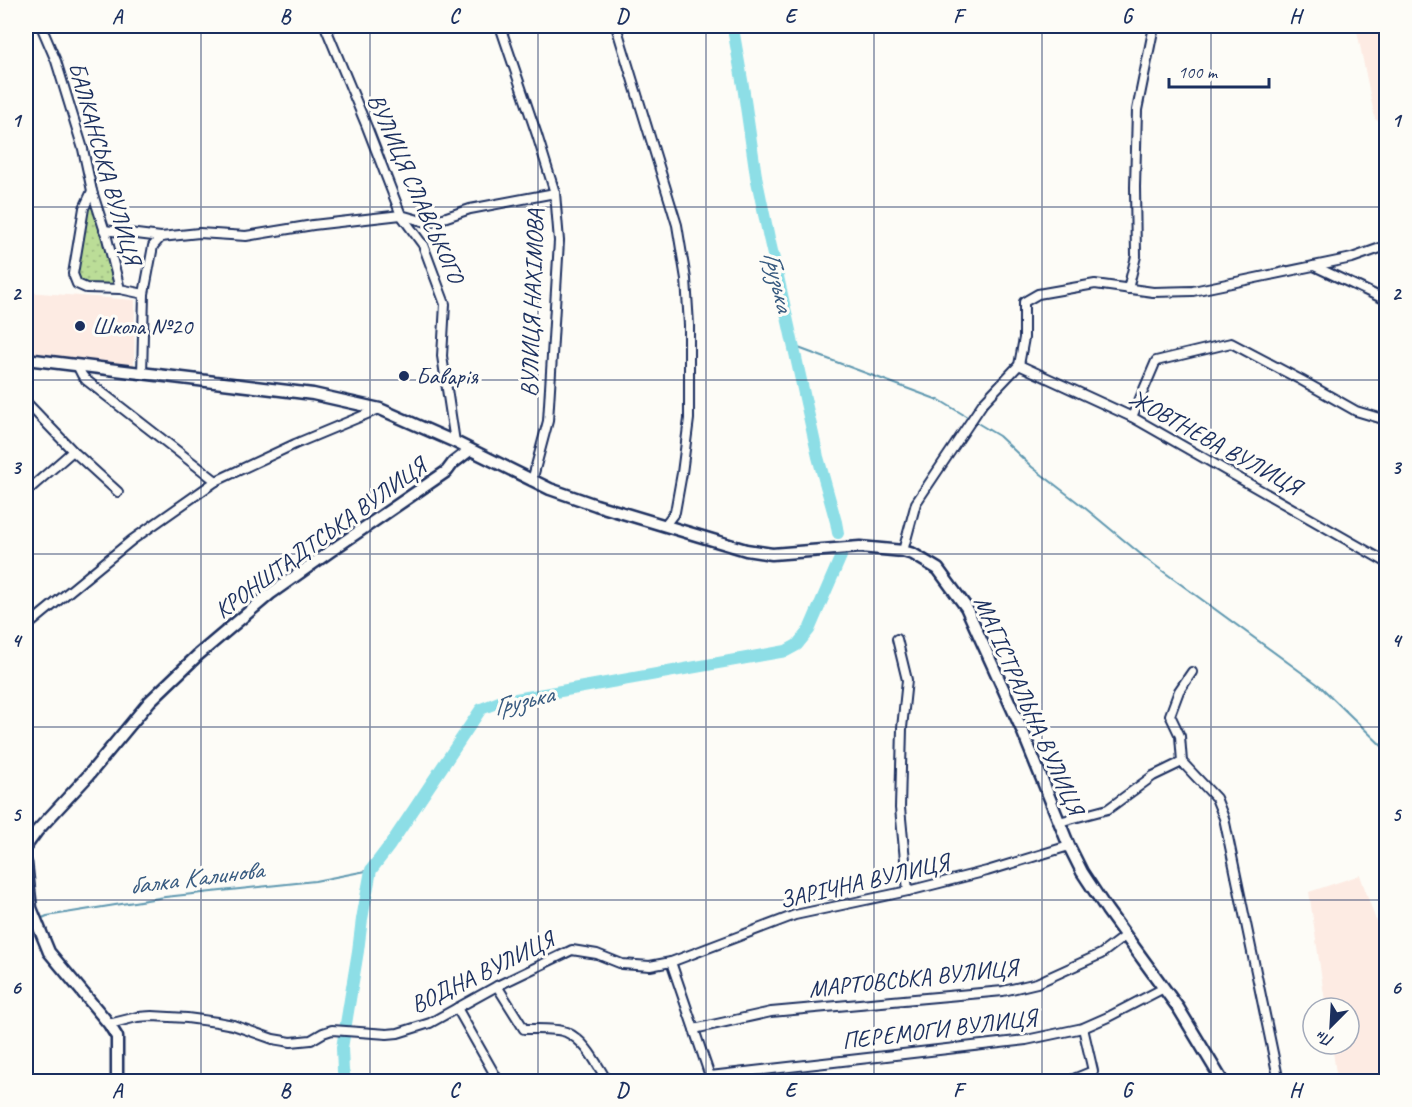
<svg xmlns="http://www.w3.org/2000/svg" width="1412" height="1107" font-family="Caveat,sans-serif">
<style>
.built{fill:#fdebe3}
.grass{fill:url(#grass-dots);stroke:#6b867a;stroke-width:1.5}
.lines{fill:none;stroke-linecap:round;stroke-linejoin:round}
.stream{stroke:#5f98b0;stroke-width:2}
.river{stroke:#8ddee6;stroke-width:12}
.street-casing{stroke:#1b2f5e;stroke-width:12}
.secondary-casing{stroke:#1b2f5e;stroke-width:15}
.street{stroke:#fdfcf7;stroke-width:8}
.secondary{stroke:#fdfcf7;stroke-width:10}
.grid{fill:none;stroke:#1b2f5e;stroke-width:1.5;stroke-opacity:0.55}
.poi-dot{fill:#1b2f5e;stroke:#fdfcf7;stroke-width:2}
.labels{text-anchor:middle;stroke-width:6;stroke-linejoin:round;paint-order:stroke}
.street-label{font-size:24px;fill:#1b2f5e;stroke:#fdfcf7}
.poi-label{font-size:24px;fill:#1b2f5e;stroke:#fdfcf7;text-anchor:start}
.water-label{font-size:26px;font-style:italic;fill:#385b80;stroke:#fdfcf7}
.neatline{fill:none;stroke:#1b2f5e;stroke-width:2}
.grid-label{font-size:20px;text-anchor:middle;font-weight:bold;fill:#1b2f5e}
</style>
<defs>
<pattern id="grass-dots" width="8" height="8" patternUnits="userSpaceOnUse" patternTransform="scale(1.5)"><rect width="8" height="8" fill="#bbdd97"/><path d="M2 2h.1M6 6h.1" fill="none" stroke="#a0be85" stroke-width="1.8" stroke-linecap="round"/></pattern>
</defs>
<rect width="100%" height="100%" fill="#fdfcf7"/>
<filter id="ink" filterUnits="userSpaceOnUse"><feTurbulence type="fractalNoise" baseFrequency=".0167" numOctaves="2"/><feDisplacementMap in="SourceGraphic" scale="12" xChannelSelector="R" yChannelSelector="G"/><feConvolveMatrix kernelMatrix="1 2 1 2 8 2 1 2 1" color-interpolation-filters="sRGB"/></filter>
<g filter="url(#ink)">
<g class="built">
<path d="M1356,26H1386V127L1375,119Z"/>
<path d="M26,292L135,300L134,366L26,353Z"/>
<path d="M1360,875L1386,949V1081H1337L1332,1044H1349V1008H1326L1309,892Z"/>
</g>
<path class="grass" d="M91,200L115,286C101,286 84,289 76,275L87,207Z"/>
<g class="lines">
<g class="stream">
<path d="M793,346L941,401L969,418"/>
<path d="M974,421L999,436L1032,467L1085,508L1149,561L1320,686L1386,750"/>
<path d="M40,919L47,916L165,897L315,881L371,870"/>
</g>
<g class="river">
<path d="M735,26L734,34L743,86L756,176L769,238L777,272L818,457L836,522L838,533"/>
<path d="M346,1082L343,1071L342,1048L358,951L362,919L371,870L390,845L481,709L499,702L786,651L797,645L809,630L841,556"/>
</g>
<g class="street-casing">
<g id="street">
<path d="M41,26L56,61L83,149L92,191L107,238L120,289L144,294"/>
<path d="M325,26L367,127L401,215L423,245L445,304L442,356L455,442"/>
<path d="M500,26L537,135L555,193L559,241L548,421L532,481"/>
<path d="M616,26L677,225L686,279L689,325V419L682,473L675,512L665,525"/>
<path d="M92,191L84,208L73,274L77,284L86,288L120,289"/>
<path d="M104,230L161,237"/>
<path d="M1314,266L1386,300"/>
<path d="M1128,289L1136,256L1135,187L1137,110L1154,26"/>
<path d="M1019,365L1132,417L1386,562"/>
<path d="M78,367L82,375L86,380L216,481"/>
<path d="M142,374L144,294L153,246L161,237L199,233L246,236L313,225L401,215L429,223L470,209L555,193"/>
<path d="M26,402L73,451L118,492"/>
<path d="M1132,417L1156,361L1231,343L1301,380L1356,411L1386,420"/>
<path d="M26,492L73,451"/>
<path d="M903,551L916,503L983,403L1019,365L1024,338V302L1038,294L1095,284L1153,292L1193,291L1352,258L1386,246"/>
<path d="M26,627L132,540L216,481L295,444L379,409"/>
<path d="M897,639L907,680L902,728L900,808L908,891"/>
<path d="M1192,672L1179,691L1170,715L1180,736L1182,762L1216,798L1224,818L1279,1082"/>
<path d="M1059,822L1108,809L1153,776L1182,762"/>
<path d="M671,962L712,1082"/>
<path d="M497,986L524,1029C536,1029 556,1028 566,1032C584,1040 594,1059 603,1074"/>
<path d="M457,1008L499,1082"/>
<path d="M109,1024L137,1017L152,1016L187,1018L217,1022L233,1025L273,1039L291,1042L311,1040L323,1033L332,1030L387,1034L398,1033L430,1023L497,986L572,950L597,954L622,964L650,966L671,962L795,915L908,891L987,871L1069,846"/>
<path d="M694,1029L771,1012L1003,991L1037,983L1101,954L1126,935"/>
<path d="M710,1076L1026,1040L1083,1028L1108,1017L1164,988"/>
<path d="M1066,1082L1093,1071L1083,1028"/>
</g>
</g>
<g class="secondary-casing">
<g id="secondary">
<path d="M26,359L313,394L380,409L455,442L550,489L596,505L746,550L772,554L860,547L903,551L913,554L938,569L966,607L1022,730L1069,846L1082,872L1107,910L1179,1009L1223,1082"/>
<path d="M26,846L37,831L87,777L150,701L198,655L270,594L335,548L447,471L453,463L470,450"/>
<path d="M26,863L31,908L49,952L109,1024L117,1037V1082"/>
</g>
</g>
<use href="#street" class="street"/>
<use href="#secondary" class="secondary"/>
</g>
</g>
<path class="grid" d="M201,26V1082M370,26V1082M538,26V1082M706,26V1082M874,26V1082M1042,26V1082M1211,26V1082M26,207H1386M26,380H1386M26,554H1386M26,727H1386M26,900H1386"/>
<g class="poi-dot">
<circle cx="80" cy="326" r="6"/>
<circle cx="404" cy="376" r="6"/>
</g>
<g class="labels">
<g class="street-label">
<text transform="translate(105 163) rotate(74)" y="8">БАЛКАНСЬКА ВУЛИЦЯ</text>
<text transform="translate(416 188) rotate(66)" y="8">ВУЛИЦЯ СЛАВСЬКОГО</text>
<text transform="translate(532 303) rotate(-88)" y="8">ВУЛИЦЯ НАХІМОВА</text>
<text transform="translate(1215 442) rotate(29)" y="8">ЖОВТНЕВА ВУЛИЦЯ</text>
<text transform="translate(320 538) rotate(-36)" y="8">КРОНШТАДТСЬКА ВУЛИЦЯ</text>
<text transform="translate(1029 705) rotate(66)" y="8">МАГІСТРАЛЬНА ВУЛИЦЯ</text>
<text transform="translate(864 881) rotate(-13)" y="8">ЗАРІЧНА ВУЛИЦЯ</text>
<text transform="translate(482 972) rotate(-26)" y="8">ВОДНА ВУЛИЦЯ</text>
<text transform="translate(913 978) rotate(-6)" y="8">МАРТОВСЬКА ВУЛИЦЯ</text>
<text transform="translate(939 1029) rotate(-7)" y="8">ПЕРЕМОГИ ВУЛИЦЯ</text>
</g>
<g class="poi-label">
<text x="92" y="334">Школа №20</text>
<text x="416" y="384">Баварія</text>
</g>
<g class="water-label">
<text transform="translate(779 281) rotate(77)" y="9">Грузька</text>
<text transform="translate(523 700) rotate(-13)" y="9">Грузька</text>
<text transform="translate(196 877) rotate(-7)" y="9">балка Калинова</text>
</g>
</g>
<rect width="1412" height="1107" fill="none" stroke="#fdfcf7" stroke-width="66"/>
<g transform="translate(1331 1026) rotate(204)"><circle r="28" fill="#fdfcf7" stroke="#a3aaba" stroke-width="1.5"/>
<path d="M0-4.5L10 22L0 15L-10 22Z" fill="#1b2f5e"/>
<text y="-9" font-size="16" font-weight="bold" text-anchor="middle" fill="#1b2f5e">Пн</text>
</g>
<path d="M1169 78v9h100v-9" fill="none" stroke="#1b2f5e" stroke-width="3"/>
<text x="1178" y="78" font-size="18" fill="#1b2f5e" stroke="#fdfcf7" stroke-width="4.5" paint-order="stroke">100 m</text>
<rect x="33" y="33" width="1346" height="1041" class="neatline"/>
<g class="grid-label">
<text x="117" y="23">A</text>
<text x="285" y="23">B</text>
<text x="454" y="23">C</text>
<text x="622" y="23">D</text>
<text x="790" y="23">E</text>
<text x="958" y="23">F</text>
<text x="1127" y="23">G</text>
<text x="1295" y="23">H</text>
<text x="16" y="127">1</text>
<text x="1396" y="127">1</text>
<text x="16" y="300">2</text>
<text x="1396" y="300">2</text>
<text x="16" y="474">3</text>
<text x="1396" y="474">3</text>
<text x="16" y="647">4</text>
<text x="1396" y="647">4</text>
<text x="16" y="821">5</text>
<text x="1396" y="821">5</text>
<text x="16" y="994">6</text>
<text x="1396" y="994">6</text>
<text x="117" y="1097">A</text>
<text x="285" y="1097">B</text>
<text x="454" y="1097">C</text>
<text x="622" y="1097">D</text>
<text x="790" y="1097">E</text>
<text x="958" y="1097">F</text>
<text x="1127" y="1097">G</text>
<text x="1295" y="1097">H</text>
</g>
</svg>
